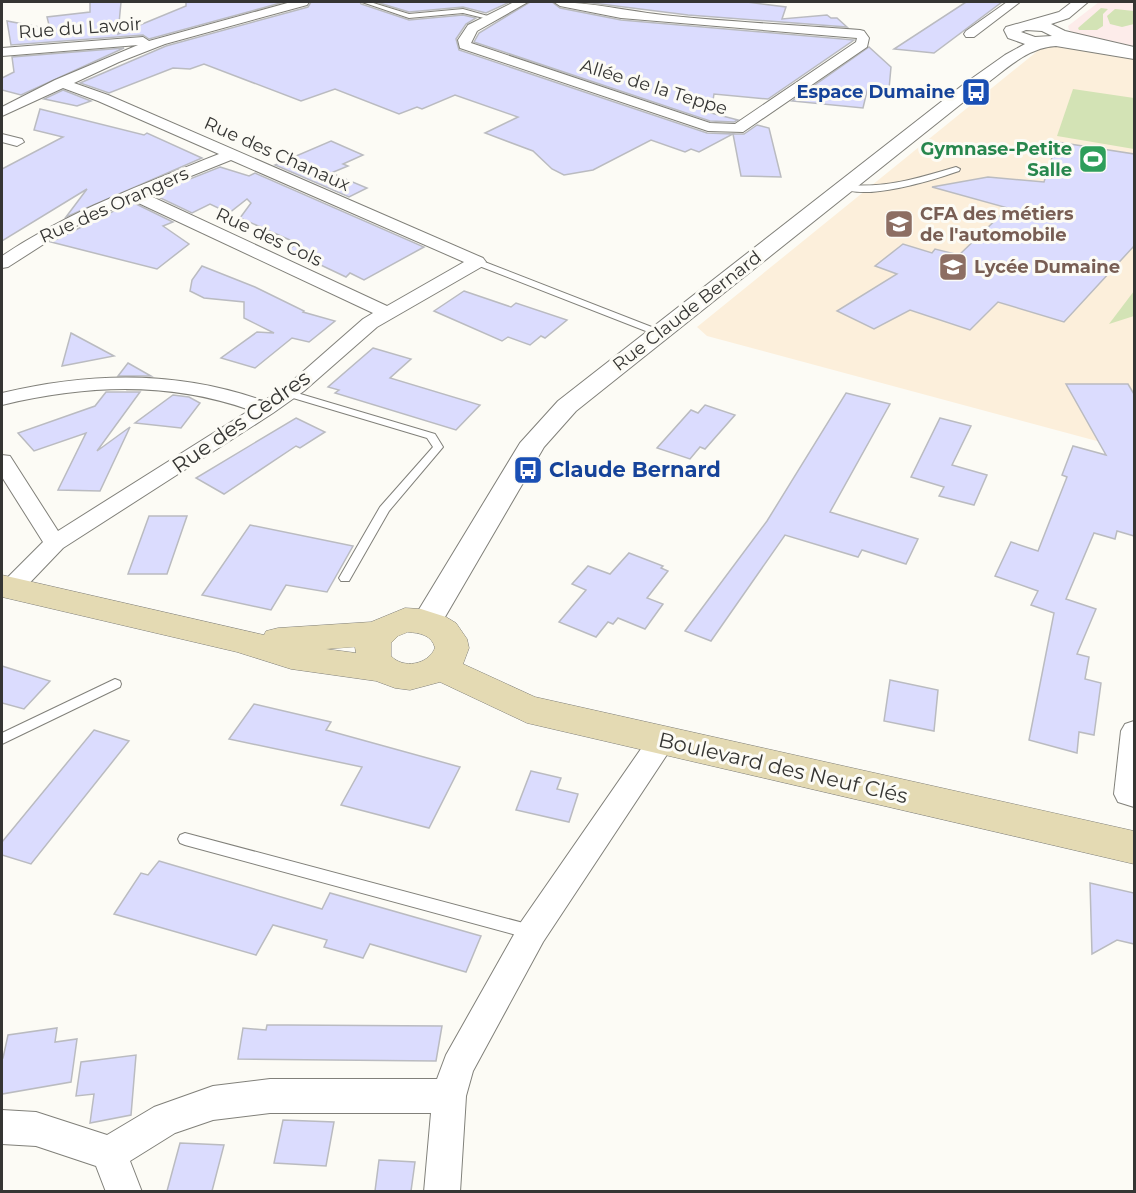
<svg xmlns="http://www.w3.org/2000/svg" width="1136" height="1193" font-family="Montserrat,sans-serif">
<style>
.education{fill:#fcefdb}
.medical{fill:#fdecea}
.green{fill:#d3e3b5}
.building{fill:#dbdcfe;stroke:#babbc0;stroke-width:1.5}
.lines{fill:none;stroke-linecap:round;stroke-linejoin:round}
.service-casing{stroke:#81807a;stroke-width:2}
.minor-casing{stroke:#81807a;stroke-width:2}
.tertiary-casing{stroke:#81807a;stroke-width:2}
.secondary-casing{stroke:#81807a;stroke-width:1}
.service{fill:#fff;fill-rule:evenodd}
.minor{fill:#fff;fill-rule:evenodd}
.tertiary{fill:#fff;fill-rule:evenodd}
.secondary{fill:#e4dab3;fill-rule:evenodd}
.labels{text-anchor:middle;stroke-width:6;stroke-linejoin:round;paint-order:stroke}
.far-street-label{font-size:18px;fill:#353533;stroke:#fcfbf5}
.far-transit-label{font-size:18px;font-weight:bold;fill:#164399;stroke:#fcfbf5;text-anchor:end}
.far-leisure-label{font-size:18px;font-weight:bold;fill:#27864d;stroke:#fcfbf5;text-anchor:end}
.far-education-label{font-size:18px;font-weight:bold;fill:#785e54;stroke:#fcfbf5;text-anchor:start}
.street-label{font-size:21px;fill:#353533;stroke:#fcfbf5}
.transit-label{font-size:21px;font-weight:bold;fill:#164399;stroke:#fcfbf5;text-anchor:start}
</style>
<rect width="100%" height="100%" fill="#fcfbf5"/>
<path class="education" d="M1057,45L1134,58V451L707,336L697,327L1040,49Z"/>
<path class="medical" d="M1099,2H1134V46L1074,33L1069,30L1068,26Z"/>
<g class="green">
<path d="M1101,8L1108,9L1103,14V26L1097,30H1079L1078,28Z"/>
<path d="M1115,9L1134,11V24L1122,27L1110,24L1107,16Z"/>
<path d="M1073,89L1134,98V149L1057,136Z"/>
<path d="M1134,291V316L1109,324Z"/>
</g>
<g class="building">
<path d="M90,2H121L118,34L186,6V2H284L149,39L143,35L11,45L7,21L50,29L47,17L90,12Z"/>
<path d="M311,2H360L361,4L409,20L463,15L476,18L466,24L456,39L459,50L707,133L733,134L699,152L691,149L685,152L651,140L593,170L564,175L552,169L533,151L485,133L518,117L455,95L422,109L417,107L399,114L335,89L301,101L204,64L190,69L173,68L109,93L80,83L166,46L308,7Z"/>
<path d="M376,2H510L486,13L463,7L409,12Z"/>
<path d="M530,2H552L560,8L621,20L854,40L768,99L714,94L711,113L738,120L734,122L710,121L474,42L479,33Z"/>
<path d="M584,2H747L786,7L782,19L827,15L831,18H837L847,27L688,15Z"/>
<path d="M966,2H1002L934,53L894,49Z"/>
<path d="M869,47L891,67L889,89L868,87L863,108L792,101Z"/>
<path d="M124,48L21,95L2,90V78L14,72L12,57Z"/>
<path d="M63,90L91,101L77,106L44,99Z"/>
<path d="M40,109L144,135L147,133L202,158L66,217L87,189L2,241V169L63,137L34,130Z"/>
<path d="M757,125L769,128L781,177L741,176L733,134H744Z"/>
<path d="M331,141L363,155L343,164L348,166L331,173L367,188L349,197L275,165Z"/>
<path d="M1057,142L1134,154V246L1064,322L998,302L970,330L910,310L874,329L837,311L897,274L875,266L903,244L932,253L935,249L959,255L1008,208L932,187L988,177L1044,182Z"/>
<path d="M220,167L249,176L255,173L424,247L364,280L350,273L346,277L287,249L299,244L240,218L251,203L247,199L229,213L210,204L192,213L152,194Z"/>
<path d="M132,202L173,222L163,226L189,244L157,269L51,242Z"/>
<path d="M202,266L255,287L304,311L303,312L335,321L309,342L292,338L255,368L221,358L257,332L274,333L244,318V302L204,298L190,291L192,280Z"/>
<path d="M464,291L511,307L516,303L567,320L545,338L541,336L530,345L508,337L502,341L434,311Z"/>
<path d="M71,333L114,356L62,366Z"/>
<path d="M373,348L411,359L390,378L480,405L456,430L335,393L339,390L328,387Z"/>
<path d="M128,363L151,376H118Z"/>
<path d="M1066,384H1128L1134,394V536L1117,531L1115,539L1094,533L1066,599L1096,609L1077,654L1089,657L1085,679L1101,683L1094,735L1079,732L1077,753L1029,740L1054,613L1031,605L1038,591L995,576L1011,542L1038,551L1067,477L1062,475L1073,446L1106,455Z"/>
<path d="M106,392H140L97,451L130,427L100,491L58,490L86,433L34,451L18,433L95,406Z"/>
<path d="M846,393L890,404L830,512L918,539L906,564L862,550L858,557L785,535L711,641L685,631L767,521Z"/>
<path d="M173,395L189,397L200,403L181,428L135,423Z"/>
<path d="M705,405L735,415L705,449L700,447L690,459L657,448L691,410L698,413Z"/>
<path d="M296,418L325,432L300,448L296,446L224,494L196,478Z"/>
<path d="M940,418L971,426L952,465L987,475L974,505L939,496L944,487L911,477Z"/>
<path d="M149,516H187L167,574H128Z"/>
<path d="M250,525L353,546L327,592L286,585L271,610L202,595Z"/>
<path d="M629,553L663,566L661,568L668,571L647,598L663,604L645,629L618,618L613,624L608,622L596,637L559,622L586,590L572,584L588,566L610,574Z"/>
<path d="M2,666L50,681L24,709L2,703Z"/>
<path d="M890,680L938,690L934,731L884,721Z"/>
<path d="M254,704L331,722L326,730L460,767L429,828L341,805L362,767L229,739Z"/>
<path d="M94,730L129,741L31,864L2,855V842Z"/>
<path d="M531,771L561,778L557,789L578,794L569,822L516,810Z"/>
<path d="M159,861L322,909L330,893L481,936L466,972L370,944L363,958L324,947L327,940L273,925L256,955L114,914L141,873L148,875Z"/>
<path d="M1090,883L1134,893V944L1117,940L1092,954Z"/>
<path d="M267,1025H287L442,1026L436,1061L238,1059L243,1028L266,1030Z"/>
<path d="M57,1028L55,1042L77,1039L71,1082L2,1094V1058H3L8,1035Z"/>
<path d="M136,1055L131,1115L90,1123L94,1094L76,1096L81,1062Z"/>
<path d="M283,1120L334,1122L326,1166L274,1163Z"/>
<path d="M180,1143L224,1145L212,1191H167Z"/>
<path d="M379,1160L415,1162L411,1191H375Z"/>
</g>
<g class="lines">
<g class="service-casing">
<g id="service">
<path d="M362,2H370L409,14L463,9L495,18L492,20L463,13L409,18Z"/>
<path d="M956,167L960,169L959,171C933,180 864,202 840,187L844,185C886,188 916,179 956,167Z"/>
<path d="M477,259L662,331L664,333L659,336L656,335L474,264L473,262Z"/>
<path d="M287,390L435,434L443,447L389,511L349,581H341L339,578L380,507L433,447L427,438L283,395L282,393Z"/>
<path d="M115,679L120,681L121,684L120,687L2,744V733Z"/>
<path d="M185,833L531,925L536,927L539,932L536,937L531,939L185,845L180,843L178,839L180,835Z"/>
</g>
</g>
<g class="minor-casing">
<g id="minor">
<path d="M291,2H309L307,5L165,44L119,62L74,83L108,95L483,258L486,262L483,266L377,327L304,391L273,413L63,548L19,594L11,596L3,594V582L43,542L2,477V455L10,456L58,531L250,410C168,381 86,385 2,405V393C90,372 177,370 264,401L290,383L363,319L373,313L132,200L61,233L8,267L2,268V256C69,211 144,184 219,154L98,101L63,88L2,116V107L55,80L138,45L2,56V48L143,37L149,41ZM231,160L464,262L387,306L146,194Z"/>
<path d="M514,2H528L477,31L471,43L710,123L735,124L856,42L857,38L621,18L560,6L554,2C591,2 627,11 663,15C729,22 795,25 860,30L864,31L869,38L867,47L743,132L708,131L460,48L458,40L468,25Z"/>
<path d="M1007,2H1020L974,37H966L964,34L966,31Z"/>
<path d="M2,134L22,139L24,142L17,146L2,142Z"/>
<path d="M1134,721V807L1118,802L1114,794L1121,731L1125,724Z"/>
<path d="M662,730L672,733L675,740L672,747L543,942L473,1071L466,1096L460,1192H424L431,1113H270L213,1120L175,1133L130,1161L142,1192H106L96,1166L36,1146L2,1144V1110L36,1112L107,1135L154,1107L213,1086L270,1079H437L446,1055L521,922L652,733Z"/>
</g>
</g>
<g class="tertiary-casing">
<path id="tertiary" d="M1072,2H1088L1069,18L1051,24L1065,31L1134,47V59L1056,46C1026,47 999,75 976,92L576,411L544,447L438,629L427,632L416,629L412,621L520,443L558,401L964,84L1005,55L1025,44L1008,38L1004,30L1006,27L1059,12ZM1026,30L1042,31L1052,36L1035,37L1021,32Z"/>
</g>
<g class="secondary-casing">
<path id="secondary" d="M2,575L264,635L266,631L278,628L371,622L405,608L421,609L446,617L456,623L467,639L469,648L463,664L535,697L1134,831V864L527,723L440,682L410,690L395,688L376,681L291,669L237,652L2,597ZM408,632C420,633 432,635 435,648C428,665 403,669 391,656V643L398,636ZM355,647L356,653L326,649Z"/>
</g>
<use href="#service" class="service"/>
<use href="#minor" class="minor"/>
<use href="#tertiary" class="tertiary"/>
<use href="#secondary" class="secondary"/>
</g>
<defs>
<g id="bus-square" transform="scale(1.5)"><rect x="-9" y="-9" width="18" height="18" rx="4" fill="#1a4fb4" stroke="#fcfbf5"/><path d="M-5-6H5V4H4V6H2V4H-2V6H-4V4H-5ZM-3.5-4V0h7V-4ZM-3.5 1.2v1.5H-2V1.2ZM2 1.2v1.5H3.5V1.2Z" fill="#fff"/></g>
<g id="stadium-square" transform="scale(1.5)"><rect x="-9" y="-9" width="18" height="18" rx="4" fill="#2e9e5b" stroke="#fcfbf5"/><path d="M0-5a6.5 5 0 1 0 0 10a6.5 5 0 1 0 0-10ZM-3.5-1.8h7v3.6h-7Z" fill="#fff"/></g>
<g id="university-square" transform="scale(1.5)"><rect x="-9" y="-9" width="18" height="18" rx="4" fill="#8d6e63" stroke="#fcfbf5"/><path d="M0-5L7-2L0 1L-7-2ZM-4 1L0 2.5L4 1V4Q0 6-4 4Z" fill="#fff"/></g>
<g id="school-square" transform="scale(1.5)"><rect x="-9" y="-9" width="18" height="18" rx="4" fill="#8d6e63" stroke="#fcfbf5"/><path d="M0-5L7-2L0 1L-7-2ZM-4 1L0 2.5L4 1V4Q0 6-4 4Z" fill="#fff"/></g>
</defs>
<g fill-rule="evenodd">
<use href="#bus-square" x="976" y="92"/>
<use href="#stadium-square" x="1093" y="159"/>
<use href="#university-square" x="899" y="224"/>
<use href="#school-square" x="953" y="267"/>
<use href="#bus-square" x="528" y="470"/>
</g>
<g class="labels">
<g class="far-street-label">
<text transform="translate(80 28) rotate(-4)" y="6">Rue du Lavoir</text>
<text transform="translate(654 87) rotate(17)" y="6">Allée de la Teppe</text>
<text transform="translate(277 154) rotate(24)" y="6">Rue des Chanaux</text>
<text transform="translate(114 205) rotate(-24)" y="6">Rue des Orangers</text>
<text transform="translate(269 237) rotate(25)" y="6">Rue des Cols</text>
<text transform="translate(687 311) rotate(-38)" y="6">Rue Claude Bernard</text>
</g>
<g class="far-transit-label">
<text x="955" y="98">Espace Dumaine</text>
</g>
<g class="far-leisure-label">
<text x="1072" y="155">Gymnase-Petite<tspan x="1072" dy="21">Salle</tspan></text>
</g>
<g class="far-education-label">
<text x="920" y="220">CFA des métiers<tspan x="920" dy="21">de l'automobile</tspan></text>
<text x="974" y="273">Lycée Dumaine</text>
</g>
<g class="street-label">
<text transform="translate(241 422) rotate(-35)" y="7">Rue des Cèdres</text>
<text transform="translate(783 768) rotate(13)" y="7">Boulevard des Neuf Clés</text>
</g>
<g class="transit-label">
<text x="549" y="477">Claude Bernard</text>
</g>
</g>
<rect width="1136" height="1193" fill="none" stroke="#353533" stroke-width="6"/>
</svg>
